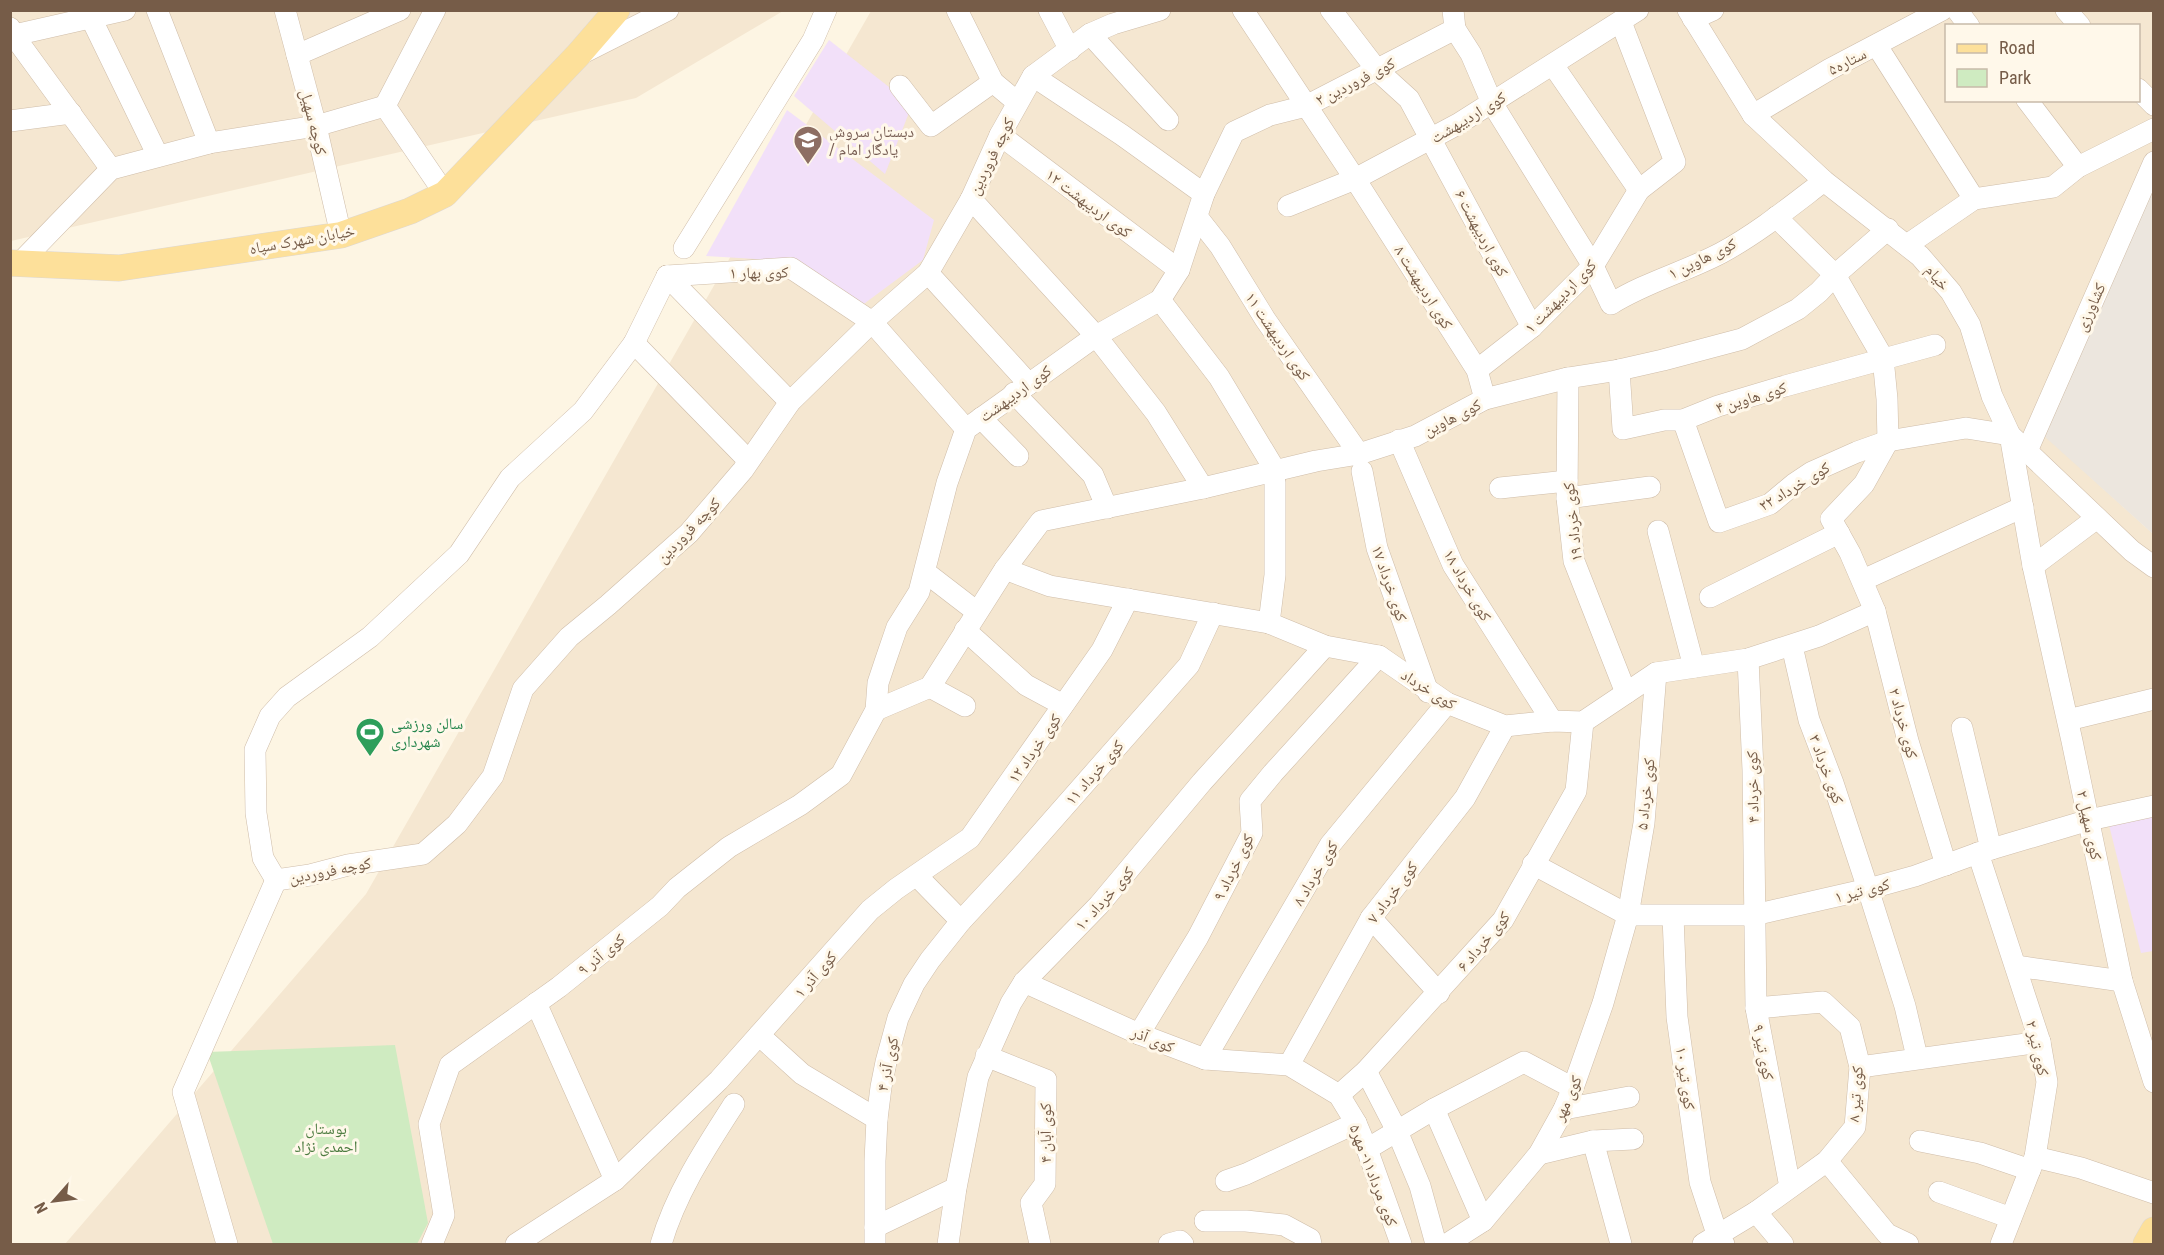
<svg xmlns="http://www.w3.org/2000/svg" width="2164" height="1255" font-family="'Roboto Condensed','Noto Naskh Arabic',sans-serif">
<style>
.residential{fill:#f5e7d1;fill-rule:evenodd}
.industrial{fill:#ece6de}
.education{fill:#f2e0f9}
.green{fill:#cfebc1}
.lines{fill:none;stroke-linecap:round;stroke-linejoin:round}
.minor-casing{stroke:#cfbda9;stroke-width:22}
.major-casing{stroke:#ded8d3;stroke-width:27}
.minor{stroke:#fff;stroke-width:21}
.major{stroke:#fde09a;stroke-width:26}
.labels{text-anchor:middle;stroke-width:6;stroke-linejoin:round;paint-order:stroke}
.street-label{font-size:16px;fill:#765c48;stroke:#fff8ea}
.education-label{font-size:16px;fill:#785e54;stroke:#fff8ea;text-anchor:start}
.leisure-label{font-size:16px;fill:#27864d;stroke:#fff8ea;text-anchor:start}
.park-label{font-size:16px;fill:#4d7c40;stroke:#fff8ea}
</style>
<rect width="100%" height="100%" fill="#fdf5e3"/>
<g class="residential">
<path d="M10,11H783L636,98L11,241Z"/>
<path d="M871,11H2153V186L2045,436L2153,534V1244H65L366,894ZM1946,26H2138V100H1946Z"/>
</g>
<path class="industrial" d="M2153,186V534L2044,436Z"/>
<g class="education">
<path d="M829,40L912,105L885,174L794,96Z"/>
<path d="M787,110L934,220L923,260L857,309L790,261L706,256Z"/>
<path d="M2153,816V951L2141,953L2109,825Z"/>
</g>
<path class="green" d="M395,1045L428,1223L417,1244H273L207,1052Z"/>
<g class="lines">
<g class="minor-casing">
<g id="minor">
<path d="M157,10L209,143"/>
<path d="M285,10L316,126L341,235"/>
<path d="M957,10L993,82L1017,102"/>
<path d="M1049,10L1070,50"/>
<path d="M1243,10L1355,179L1477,370L1485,399"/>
<path d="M1331,10L1377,70L1409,99L1532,327"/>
<path d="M1688,10L1753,115L1824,181L1920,256L1951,292L1970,325L1992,396L2010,435L2132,551L2154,567"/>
<path d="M1957,10L1969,26"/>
<path d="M2066,10L2080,26"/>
<path d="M91,18L158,156"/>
<path d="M1693,19L1713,10"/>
<path d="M10,28L14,36L111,169"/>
<path d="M1455,29L1471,54L1492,103L1593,266L1611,304C1646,282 1685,272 1721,253C1758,233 1791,206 1824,181"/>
<path d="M1090,34L1168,120"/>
<path d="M10,36L125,10"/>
<path d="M1877,46L1974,199"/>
<path d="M581,54L668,10"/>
<path d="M297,55L400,10"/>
<path d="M1553,65L1639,190"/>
<path d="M1033,76L1122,135L1204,194"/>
<path d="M900,86L931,126L993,82"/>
<path d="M2138,89L2154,105"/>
<path d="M2027,100L2078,167"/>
<path d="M385,106L435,10"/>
<path d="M385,106L445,194"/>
<path d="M1753,115L1830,69L1942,10"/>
<path d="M10,121L71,113"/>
<path d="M1000,135L1179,270"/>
<path d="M971,199L1096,336L1156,413L1203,488"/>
<path d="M1288,206L1355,179L1458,124L1638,10"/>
<path d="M1776,217L1835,275L1883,358L1887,399L1888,441L1864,484L1831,519L1850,553L1875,611L1908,741L1946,865"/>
<path d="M1198,218L1220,246L1265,319L1359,454"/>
<path d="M1907,245L1974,199L2053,187L2078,167L2154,129"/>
<path d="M684,248L813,40L826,10"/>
<path d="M20,263L111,169L209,143L316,126L385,106"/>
<path d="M928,273L1029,384"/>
<path d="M667,276L791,268L872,322L966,429"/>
<path d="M667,276L790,402"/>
<path d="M1160,300L1219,377L1275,470"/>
<path d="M634,343L748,460"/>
<path d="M1477,370L1532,327L1593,266L1639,190L1675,162L1621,22"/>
<path d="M1619,370L1623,429L1664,420H1683L1718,406L1785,386L1935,345"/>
<path d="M1568,378L1567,498L1574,561L1626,693"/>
<path d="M1014,393L1093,475L1107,508"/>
<path d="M981,418L1018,456"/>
<path d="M1683,420L1719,522L1770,504L1794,484L1812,472L1857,452L1888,441L1966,428L2010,435L2033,566L2072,741L2122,981L2154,1082"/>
<path d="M1399,440L1453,565L1552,721"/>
<path d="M2027,451L2154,162"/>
<path d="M1362,471L1377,548L1428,692"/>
<path d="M1500,488L1567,481"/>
<path d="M1567,498L1650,487"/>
<path d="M1658,531L1694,667"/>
<path d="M2033,566L2097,518"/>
<path d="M1005,569L1050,586L1269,623L1325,646L1379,656L1447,703L1505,726L1552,721L1583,722L1656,673L1748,659L1819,636L1875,611"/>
<path d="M925,572L977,612"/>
<path d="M1863,580L2023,507"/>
<path d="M1710,597L1839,533"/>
<path d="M1269,623L1275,575V482"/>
<path d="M965,630L1026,685L1063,705"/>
<path d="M1792,646L1809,720L1833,783L1868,889L1905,1006L1917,1057"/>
<path d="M1748,659L1753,770L1756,1008L1790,1187"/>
<path d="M930,687L965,706"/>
<path d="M876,710L930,687L1005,569L1041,521L1203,488L1316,461L1359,454L1415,436L1485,399L1568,378L1619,370L1663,360L1742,339L1798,309L1819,292L1835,275L1888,229"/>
<path d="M2068,720L2154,699"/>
<path d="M1962,728L1991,849"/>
<path d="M1978,853L2040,1042L2047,1082L2035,1157L2001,1244"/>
<path d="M1533,864L1628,915H1754L1868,889L1915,876L1978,853L2089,820L2154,806"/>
<path d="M917,876L961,921"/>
<path d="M276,880L310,875L348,865L423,854L457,824L493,776L523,689L569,637L608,605L689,533L743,470L790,402L872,322L928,273L971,199L1000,135L1033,76L1090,34L1113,24L1160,10"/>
<path d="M276,880L263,858L256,813L255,750L270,716L287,697L370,637L459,554L510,478L583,411L634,343L667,276"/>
<path d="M1673,916L1677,1017L1700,1182L1718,1237L1724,1244"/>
<path d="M1371,918L1439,993"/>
<path d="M2016,966L2122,981"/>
<path d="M1024,982L1139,1034L1205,1059L1289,1065L1339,1095L1356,1123L1367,1149L1401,1244"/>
<path d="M536,1003L615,1180"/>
<path d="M1139,1034L1198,937L1252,833L1250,801L1273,773L1379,656"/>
<path d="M759,1035L802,1074L877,1119"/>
<path d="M986,1056L1046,1080L1045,1184L1031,1203L1040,1244"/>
<path d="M1205,1059L1330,845L1447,703"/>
<path d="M1289,1065L1371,918L1465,798L1505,726"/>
<path d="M1860,1067L2040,1042"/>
<path d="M1366,1071L1397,1131L1420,1186L1436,1244"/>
<path d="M1339,1095L1366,1071L1503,920L1576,791L1583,722"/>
<path d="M1434,1109L1483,1221"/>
<path d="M1564,1109L1629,1097"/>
<path d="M1593,1141L1621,1244"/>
<path d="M1920,1141L1980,1153L2030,1170"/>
<path d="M1367,1149L1434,1109L1524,1062L1573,1088"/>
<path d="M1539,1154L1593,1141L1633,1139"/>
<path d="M2035,1157L2081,1168L2154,1193"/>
<path d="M1827,1161L1887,1234L1908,1244"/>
<path d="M1226,1181L1246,1174L1356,1123"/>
<path d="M1939,1192L2011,1218"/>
<path d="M1756,1212L1783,1244"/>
<path d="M1205,1221H1246L1284,1225L1310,1239L1311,1244"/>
<path d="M875,1227L956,1188"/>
<path d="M227,1244L183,1092L276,880"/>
<path d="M432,1244L444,1215L429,1124L450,1065L559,987L660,906L677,888L729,847L800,805L841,775L876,710L878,683L885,662L897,627L919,592L947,483L966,429L1096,336L1160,300L1179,270L1204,194L1234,132L1270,115L1306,106L1455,29L1453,10"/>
<path d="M516,1244L615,1180L719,1080L870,910L896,889L970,838L1102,650L1128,599"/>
<path d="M661,1244C676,1193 705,1149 734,1104"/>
<path d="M875,1244V1161L877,1119L881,1087L886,1062L898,1018L914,984L930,960L961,921L1013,865L1189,665L1213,613"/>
<path d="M948,1244L956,1188L978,1077L1011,1003L1024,982L1099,905L1202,782L1325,646"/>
<path d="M1169,1244L1180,1241L1183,1244"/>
<path d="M1447,1244L1483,1221L1539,1154L1564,1109L1573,1088L1603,1003L1628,915L1644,823L1656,673"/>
<path d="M1703,1244L1756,1212L1827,1161L1855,1127L1860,1067L1850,1027L1823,1002L1756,1008"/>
</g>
</g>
<g class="major-casing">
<g id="major">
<path d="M10,263L119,268L341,235L410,211L445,194L578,55L617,10"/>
<path d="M2146,1244L2154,1230"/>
</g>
</g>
<use href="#minor" class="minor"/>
<use href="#major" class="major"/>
</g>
<defs>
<g id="school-pin" transform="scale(1.5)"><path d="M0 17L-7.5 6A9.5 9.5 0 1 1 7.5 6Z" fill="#8d6e63" stroke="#fff8ea"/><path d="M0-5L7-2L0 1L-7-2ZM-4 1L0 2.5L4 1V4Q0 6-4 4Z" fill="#fff"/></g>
<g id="stadium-pin" transform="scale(1.5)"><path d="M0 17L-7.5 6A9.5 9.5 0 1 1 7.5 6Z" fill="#2e9e5b" stroke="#fff8ea"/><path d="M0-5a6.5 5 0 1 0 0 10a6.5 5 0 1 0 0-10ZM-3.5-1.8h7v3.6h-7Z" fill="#fff"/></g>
</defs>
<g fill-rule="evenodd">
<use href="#school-pin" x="808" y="140"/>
<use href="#stadium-pin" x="370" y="732"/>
</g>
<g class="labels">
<g class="street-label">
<text transform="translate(1847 61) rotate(-27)" y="6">ستاره۵</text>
<text transform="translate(1355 81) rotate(-27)" y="6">کوی فروردین ۲</text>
<text transform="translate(1468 117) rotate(-31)" y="6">کوی اردیبهشت</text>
<text transform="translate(314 122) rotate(76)" y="6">کوچه سهیل</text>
<text transform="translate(991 156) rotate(-64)" y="6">کوچه فروردین</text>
<text transform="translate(1089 203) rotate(37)" y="6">کوی اردیبهشت ۱۲</text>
<text transform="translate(1482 233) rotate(62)" y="6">کوی اردیبهشت ۶</text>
<text transform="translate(302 239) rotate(-10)" y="6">خیابان شهرک سپاه</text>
<text transform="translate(1702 258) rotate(-26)" y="6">کوی هاوین ۱</text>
<text transform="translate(759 272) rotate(-1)" y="6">کوی بهار ۱</text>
<text transform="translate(1938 277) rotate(50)" y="6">خیام</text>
<text transform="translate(1424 287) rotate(58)" y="6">کوی اردیبهشت ۸</text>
<text transform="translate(1560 296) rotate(-46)" y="6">کوی اردیبهشت ۱</text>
<text transform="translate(2090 307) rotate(-66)" y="6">کشاورزی</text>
<text transform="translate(1278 336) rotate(56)" y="6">کوی اردیبهشت ۱۱</text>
<text transform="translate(1015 393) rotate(-36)" y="6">کوی اردیبهشت</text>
<text transform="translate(1751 397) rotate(-17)" y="6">کوی هاوین ۴</text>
<text transform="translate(1452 417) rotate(-27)" y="6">کوی هاوین</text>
<text transform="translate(1794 486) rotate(-31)" y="6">کوی خرداد ۲۲</text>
<text transform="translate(1572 522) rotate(-96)" y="6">کوی خرداد ۱۹</text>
<text transform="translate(688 530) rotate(-46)" y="6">کوچه فروردین</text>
<text transform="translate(1390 583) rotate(71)" y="6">کوی خرداد ۱۷</text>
<text transform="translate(1468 585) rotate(60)" y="6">کوی خرداد ۱۸</text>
<text transform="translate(1429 689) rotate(32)" y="6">کوی خرداد</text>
<text transform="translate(1904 723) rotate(75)" y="6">کوی خرداد ۲</text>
<text transform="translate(1034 748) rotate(-55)" y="6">کوی خرداد ۱۲</text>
<text transform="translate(1827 769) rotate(70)" y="6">کوی خرداد ۳</text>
<text transform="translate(1094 772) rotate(-49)" y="6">کوی خرداد ۱۱</text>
<text transform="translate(1752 787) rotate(-91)" y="6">کوی خرداد ۴</text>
<text transform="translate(1645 794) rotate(-84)" y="6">کوی خرداد ۵</text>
<text transform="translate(2090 825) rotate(78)" y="6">کوی سهیل ۲</text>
<text transform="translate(1233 867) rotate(-64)" y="6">کوی خرداد ۹</text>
<text transform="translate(330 870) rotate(-11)" y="6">کوچه فروردین</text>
<text transform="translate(1315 873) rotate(-59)" y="6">کوی خرداد ۸</text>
<text transform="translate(1862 890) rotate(-14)" y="6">کوی تیر ۱</text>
<text transform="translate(1392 892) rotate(-53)" y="6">کوی خرداد ۷</text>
<text transform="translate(1104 898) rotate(-48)" y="6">کوی خرداد ۱۰</text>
<text transform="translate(1483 941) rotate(-50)" y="6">کوی خرداد ۶</text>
<text transform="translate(601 954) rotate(-39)" y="6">کوی آذر ۹</text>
<text transform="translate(815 974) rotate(-49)" y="6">کوی آذر ۱</text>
<text transform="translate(1153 1039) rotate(22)" y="6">کوی آذر</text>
<text transform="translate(2038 1048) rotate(77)" y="6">کوی تیر ۲</text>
<text transform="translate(1764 1052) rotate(79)" y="6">کوی تیر ۹</text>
<text transform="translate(887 1064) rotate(-78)" y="6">کوی آذر ۴</text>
<text transform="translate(1686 1078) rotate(82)" y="6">کوی تیر ۱۰</text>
<text transform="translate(1855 1094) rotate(-86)" y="6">کوی تیر ۸</text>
<text transform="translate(1567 1098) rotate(-66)" y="6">کوی مهر</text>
<text transform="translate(1045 1133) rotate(-90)" y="6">کوی آبان ۴</text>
<text transform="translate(1374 1175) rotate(69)" y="6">کوی مرداد۱۱- مهر۵</text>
</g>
<g class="education-label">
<text x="829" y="137">دبستان سروش<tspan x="829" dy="18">/ یادگار امام</tspan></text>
</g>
<g class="leisure-label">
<text x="391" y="729">سالن ورزشی<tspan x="391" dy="18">شهرداری</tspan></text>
</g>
<g class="park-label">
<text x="326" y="1134">بوستان<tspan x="326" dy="18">احمدی نژاد</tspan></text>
</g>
</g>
<rect width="2164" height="1255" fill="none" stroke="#765c48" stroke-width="24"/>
<rect x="1945" y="24" width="195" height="78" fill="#fff8ea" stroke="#c8baa9" stroke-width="1.5"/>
<rect x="1957" y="44" width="30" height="9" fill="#fde09a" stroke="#c8baa9" stroke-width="1.5"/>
<text x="1999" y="54" font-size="18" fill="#765c48">Road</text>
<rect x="1957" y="69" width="30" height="18" fill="#cfebc1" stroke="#c8baa9" stroke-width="1.5"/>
<text x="1999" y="84" font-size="18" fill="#765c48">Park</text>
<g transform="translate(54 1201) rotate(242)" stroke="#fff8ea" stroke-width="4.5" paint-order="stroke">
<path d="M0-4.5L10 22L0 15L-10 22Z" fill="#765c48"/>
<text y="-9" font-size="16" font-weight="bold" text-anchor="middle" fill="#765c48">N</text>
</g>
</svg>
